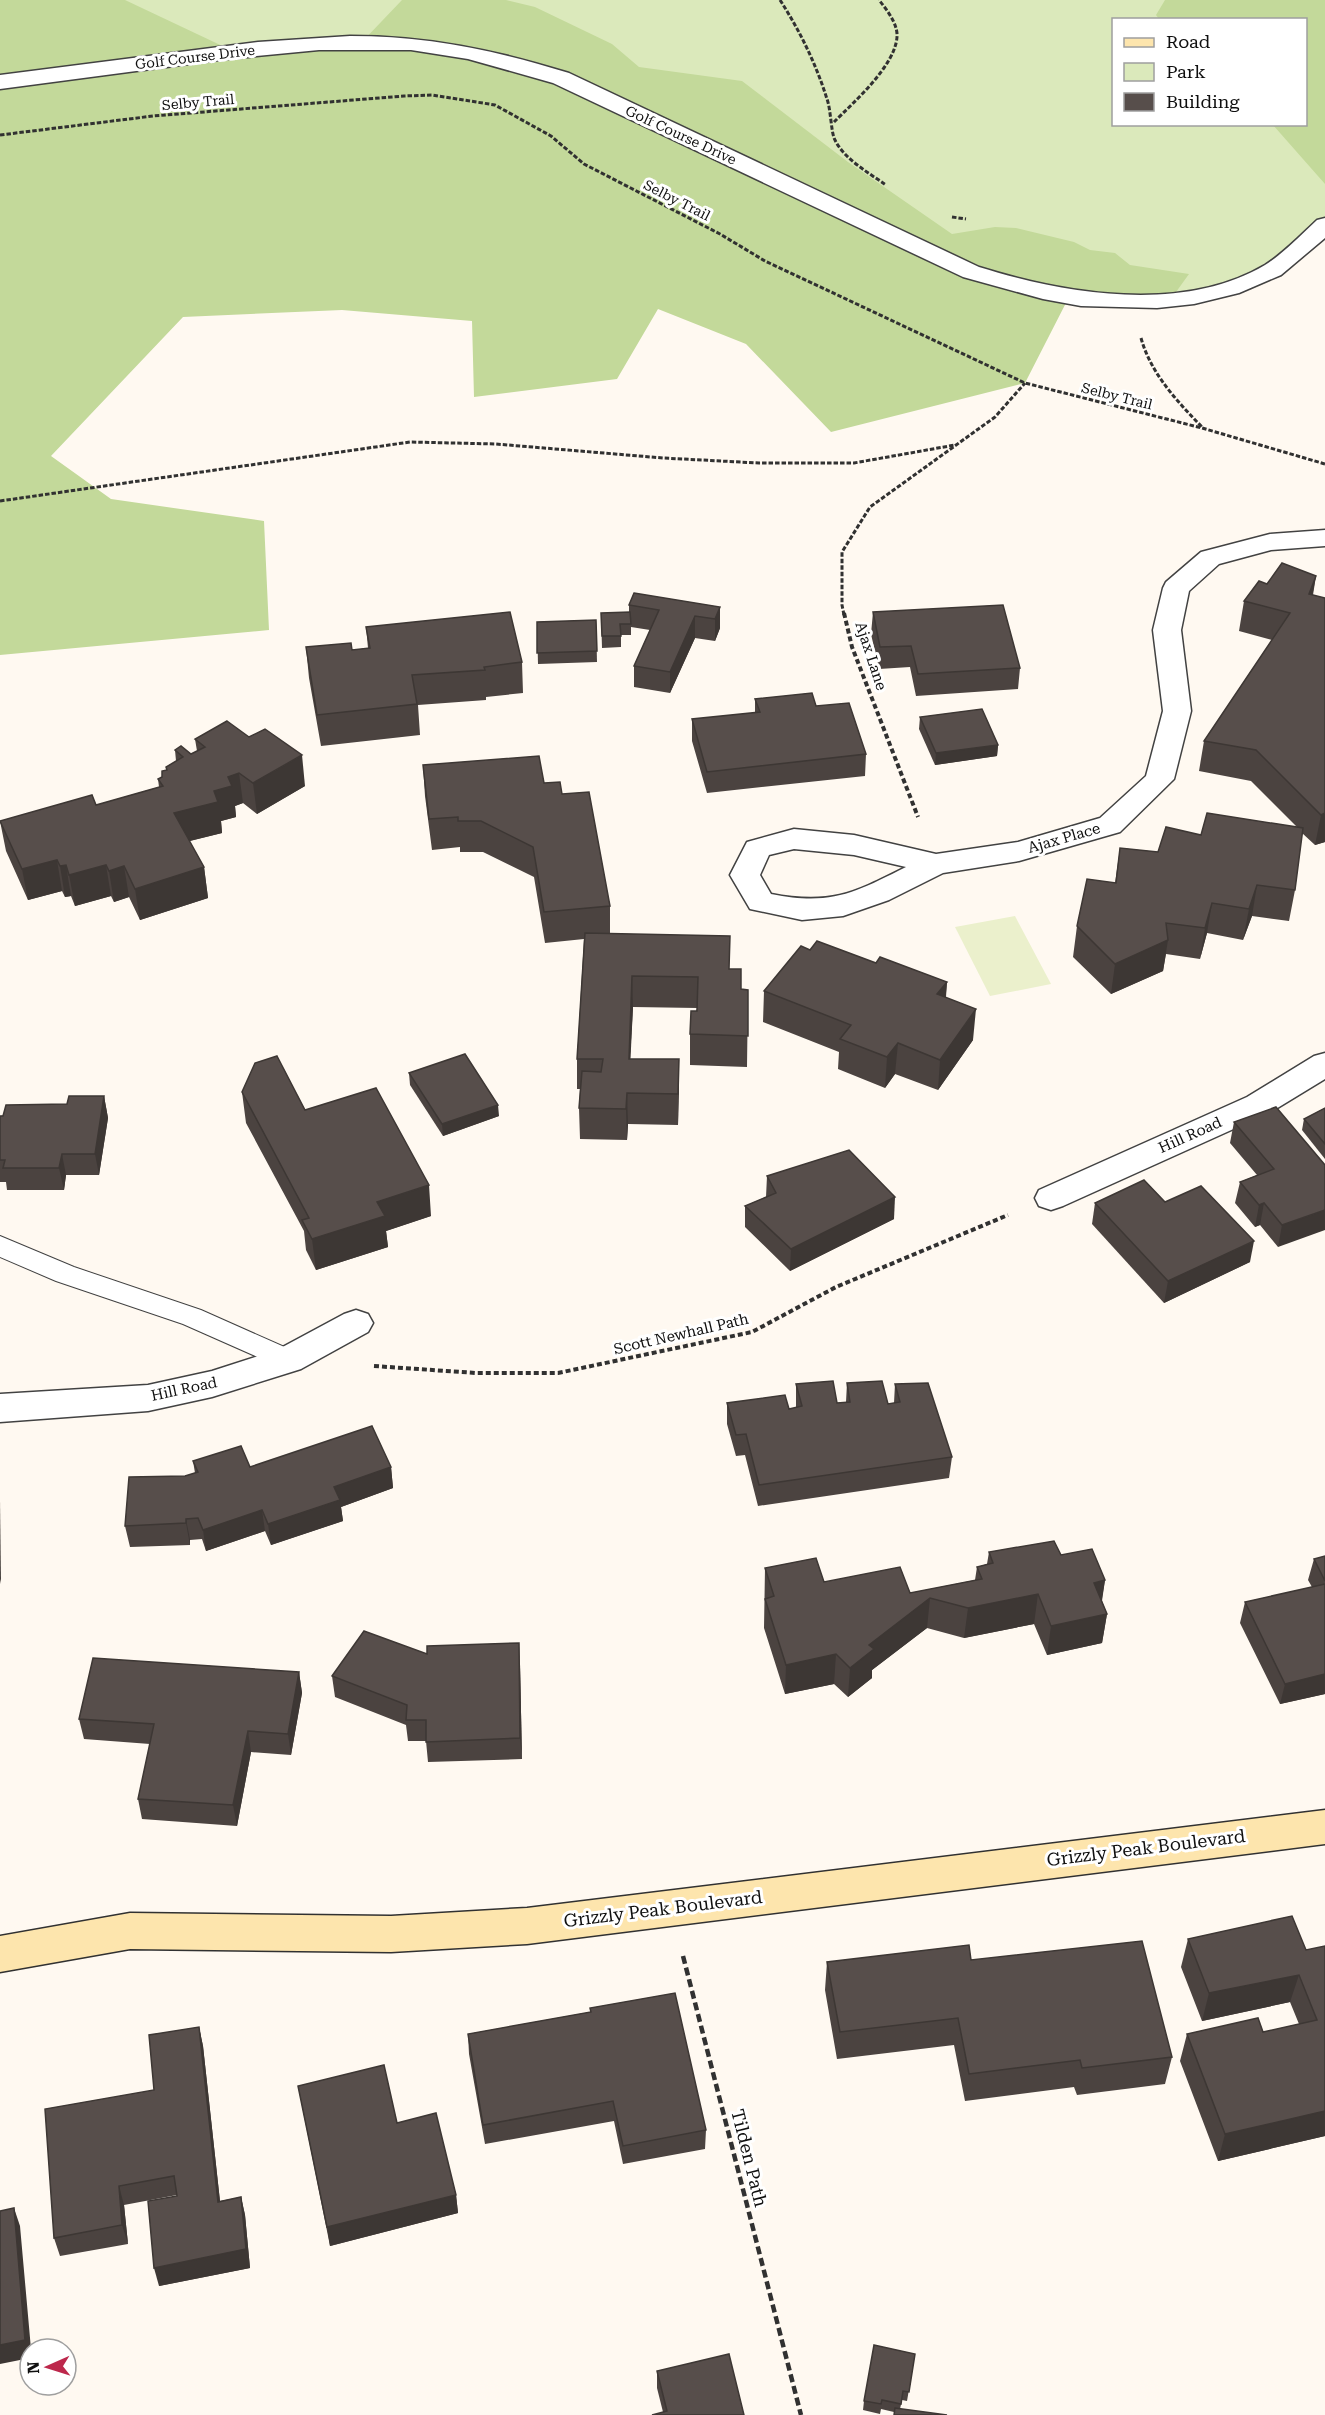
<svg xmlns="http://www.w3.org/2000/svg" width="1325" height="2415" font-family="'Roboto Serif',serif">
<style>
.green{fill:#dbe9bb;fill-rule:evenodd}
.forest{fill:#c3d99a}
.pitch{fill:#ebf0cc}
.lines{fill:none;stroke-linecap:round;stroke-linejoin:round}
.lane-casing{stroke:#424242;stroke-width:2}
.street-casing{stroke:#424242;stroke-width:3}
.secondary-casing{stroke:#313131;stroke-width:3}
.path-far2{stroke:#313131;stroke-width:3;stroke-dasharray:4.5 2;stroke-linecap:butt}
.path-far1{stroke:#313131;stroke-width:4;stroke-dasharray:5 3;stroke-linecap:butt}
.path{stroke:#313131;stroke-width:4.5;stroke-dasharray:8 4;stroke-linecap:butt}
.lane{fill:#fff;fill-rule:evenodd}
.street{fill:#fff;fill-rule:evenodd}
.secondary{fill:#fde5ad;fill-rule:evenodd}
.wall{fill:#4b4340}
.shaded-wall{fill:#3d3734}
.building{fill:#574e4b;stroke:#3d3734;stroke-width:1.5}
.labels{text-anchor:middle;stroke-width:6;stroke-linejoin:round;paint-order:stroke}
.far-street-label{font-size:14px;fill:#0f0f0f;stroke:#fff}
.street-label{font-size:15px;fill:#0f0f0f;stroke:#fff}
.near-street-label{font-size:18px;fill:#0f0f0f;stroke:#fff}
</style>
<rect width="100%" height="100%" fill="#fff9f1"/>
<path class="green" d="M0,0H1325V225L1267,274L1171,299L233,51ZM1114,20H1306V124H1114Z"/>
<g class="forest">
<path d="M0,0H125L233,51L360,44L402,0H506L535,7L612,44L639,67L742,81L848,162L952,234L995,227L1016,228L1074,242L1090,250L1115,253L1130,265L1189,274L1171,299L1069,297L1025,383L831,432L746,344L658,309L617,379L474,397L472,321L342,310L183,317L51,456L111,499L264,521L269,630L0,655Z"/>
<path d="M1165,0H1325V184L1273,125L1306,124V20L1159,19L1156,15Z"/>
</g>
<path class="pitch" d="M1015,916L1051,984L990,996L955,927Z"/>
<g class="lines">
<g class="lane-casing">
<path id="lane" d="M0,1236L74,1267L201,1310L298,1353L302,1360L298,1367L289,1370L280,1367L183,1324L56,1281L0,1257Z"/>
</g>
<g class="street-casing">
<g id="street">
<path d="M350,36C428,36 495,50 569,73L979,267C1066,294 1182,314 1265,265C1284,253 1300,236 1317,220L1325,218V238L1281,275L1239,293L1194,304L1157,308L1081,306L1043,299L963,277L553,83L468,59L411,50H319L227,59L0,89V75L258,42Z"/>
<path d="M1325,530V546L1271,550L1219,564L1189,591L1181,630L1191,711L1174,779L1120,832L1019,861L943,873L889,900L843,916L802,920L750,909L730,875L747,842L794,829L854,835L936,854L1018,842L1100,818L1146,776L1163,711L1153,630L1163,588L1166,582L1201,552L1270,534ZM794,849L854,855L906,867C854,893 831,906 771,894L760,875L769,855Z"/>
<path d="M1325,1053V1079L1269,1113L1063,1206L1051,1210L1039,1206L1035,1198L1039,1190L1247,1097L1314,1056Z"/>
<path d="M356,1310L368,1314L373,1323L368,1332L301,1369L212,1397L148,1411L0,1422V1394L148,1385L212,1371L277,1350L344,1314Z"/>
</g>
</g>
<g class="secondary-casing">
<path id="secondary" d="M1325,1810V1844L527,1944L391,1952L130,1949L0,1972V1936L130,1913L391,1916L527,1908Z"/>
</g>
<g class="path-far2">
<path d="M780,0C800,31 816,64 827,99C831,110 831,133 835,140C844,159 869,173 886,185"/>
<path d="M834,122C854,102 895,66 897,37C898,24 887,10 879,0"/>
<path d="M0,135L153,116L404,96L432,95L495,105L551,136L584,164L720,234L765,261L1025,383L1202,428L1325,464"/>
<path d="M952,217L966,219"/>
<path d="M1141,338C1151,374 1177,401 1202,427"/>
<path d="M0,501L410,442L496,444L663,458L759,463H854L955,445"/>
<path d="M844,615L842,605V552L870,507L995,417L1025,383"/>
</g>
<g class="path-far1">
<path d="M844,613L852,647L918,817"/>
<path d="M374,1366L476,1373H558L752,1332L836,1287L1008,1215"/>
</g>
<path class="path" d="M683,1956L801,2415"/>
<use href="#lane" class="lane"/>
<use href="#street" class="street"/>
<use href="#secondary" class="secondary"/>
</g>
<g class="wall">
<path d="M1316,576L1313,595L1325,842L1315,845L1302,833L1295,890L1289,921L1252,916L1243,940L1207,933L1200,959L1166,954L1163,971L1111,994L1073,957L1077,926L1115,883L1120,848L1158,852L1201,835L1297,827L1251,781L1199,771L1204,741L1272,640L1239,631L1244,601L1267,584Z"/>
<path d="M629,605L720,607V628L715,641L695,638L670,693L634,687V666L650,630L631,627V635H621V647L602,648L601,613L629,612Z"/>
<path d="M873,612L1020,668L1018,689L916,696L910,667L879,669L871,634Z"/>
<path d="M596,620L597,662L538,664L537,622Z"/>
<path d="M366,627L522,662L523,693L486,697V700L418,705L420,735L321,746L309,678L306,647L352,650L368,648Z"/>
<path d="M755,699L816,706L866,754L865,776L707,793L692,741V719L755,713Z"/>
<path d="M920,717L998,745L997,756L935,765L919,729Z"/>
<path d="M195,739L305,786L257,814L243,803L235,806L236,817L221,821L222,833L189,841L204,867L208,898L140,920L129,897L114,902L111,896L75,906L71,896L65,897L62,891L28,900L6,851L0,821L96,805L159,787L158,779L162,777L166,770V767L176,761L175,750L191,754L197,751Z"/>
<path d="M423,765L544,783L562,794L610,906V934L729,969L741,989L748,990L747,1067L690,1065V1034L697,1008L633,1007L630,1059H679L678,1125L628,1124L627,1140L580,1139L579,1108L580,1089H577V1059L584,939L545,943L534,877L483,852H460V847L432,850L425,796Z"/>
<path d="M876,963L947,982L946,997L973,1040L938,1090L895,1074L885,1088L838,1069L839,1052L763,1022L764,991Z"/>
<path d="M409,1073L499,1116L443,1136L410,1085Z"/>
<path d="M242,1092L305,1110L431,1216L386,1231L388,1247L316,1270L306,1250L304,1231L246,1123Z"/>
<path d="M104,1096L108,1118L99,1175H66L64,1190H7L6,1182H0V1116L67,1104Z"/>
<path d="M1325,1108V1159L1302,1130L1304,1119Z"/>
<path d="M1234,1122L1325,1165L1278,1247L1260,1225L1255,1227L1235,1203L1240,1182L1257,1175L1230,1143Z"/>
<path d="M767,1176L894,1219L790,1271L745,1227V1206L766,1197Z"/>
<path d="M1165,1202L1250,1262L1164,1303L1092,1224L1095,1203Z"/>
<path d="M847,1383L888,1404L894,1403L895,1384L952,1457L949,1478L758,1506L745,1455L736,1456L727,1424V1403L789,1409L796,1408V1384L837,1403L846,1402Z"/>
<path d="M193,1461L250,1467H391L393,1488L341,1507L343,1521L271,1545L265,1531L206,1551L202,1539L190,1540V1545L130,1547L125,1526L185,1476L195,1473Z"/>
<path d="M989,1552L1061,1555L1105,1580L1102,1601L1107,1614L1102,1643L1047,1655L1034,1624L964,1638L927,1628L872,1670V1678L848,1697L834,1684L785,1694L764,1628L765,1568L824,1582L910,1593L975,1580L977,1567L987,1564Z"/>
<path d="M1325,1556V1694L1280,1704L1240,1623L1245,1602L1312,1587L1308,1580L1314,1559Z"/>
<path d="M427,1654L520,1664L522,1759L428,1762L426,1741H408L406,1725L335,1697L332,1676Z"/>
<path d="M299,1672L302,1693L291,1755L251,1752L237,1826L142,1819L138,1799L150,1744L84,1739L79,1719Z"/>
<path d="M1188,1939L1306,1950L1325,1946V2136L1218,2161L1180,2061L1187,2034L1263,2032L1299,2024L1290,2002L1202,2021L1181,1967Z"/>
<path d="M971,1960L1172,2057L1165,2084L1077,2095L1074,2087L965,2101L954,2045L837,2059L825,1990L827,1962Z"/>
<path d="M590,2008L706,2130L705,2149L623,2164L614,2121L485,2144L469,2054L468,2034L590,2012Z"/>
<path d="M199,2027L203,2046L220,2201L241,2197L245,2215L250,2268L159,2286L177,2195L124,2205L128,2244L60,2256L54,2238L154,2090Z"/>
<path d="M298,2086L397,2123L456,2195L458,2213L330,2246Z"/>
<path d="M915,2354L907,2401L902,2400L900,2409L894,2412L881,2409L880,2414L863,2410L864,2401Z"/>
<path d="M657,2371L744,2415L663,2412L657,2388Z"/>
</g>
<g class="shaded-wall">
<path d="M1316,576L1310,607L1309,594Z"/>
<path d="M720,607V628L715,641V619Z"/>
<path d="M695,616V638L670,693V672Z"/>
<path d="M998,745L997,756L935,765L936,753Z"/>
<path d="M302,755L305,786L257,814L253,783Z"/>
<path d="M239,773L243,803L235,806L236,817L221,821L222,833L178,844L174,813L228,777Z"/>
<path d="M1325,813V842L1315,845L1321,815Z"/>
<path d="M57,860L62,891L28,900L22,869Z"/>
<path d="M66,865L71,896L65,897L60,866Z"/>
<path d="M106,865L111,896L75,906L69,875Z"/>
<path d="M124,866L129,897L114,902L109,871Z"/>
<path d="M204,867L208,898L140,920L135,889Z"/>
<path d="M1257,885L1252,916L1243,940L1249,909Z"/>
<path d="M1212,903L1207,933L1200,959L1205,928Z"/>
<path d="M1168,940L1163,971L1111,994L1115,964Z"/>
<path d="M632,976L633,1007L629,1089V1059Z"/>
<path d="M947,982L944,1013L937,994Z"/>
<path d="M976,1009L973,1040L938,1090L940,1060Z"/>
<path d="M898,1043L895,1074L885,1088L887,1057Z"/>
<path d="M679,1059V1090L678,1125V1094Z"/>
<path d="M627,1093L628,1124L627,1140L626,1109Z"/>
<path d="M104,1096L108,1118L99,1175L95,1154Z"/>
<path d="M498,1105L499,1116L443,1136L442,1124Z"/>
<path d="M62,1154L66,1175L64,1190L59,1168Z"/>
<path d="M429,1185L431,1216L386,1231L388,1247L316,1270L312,1239L377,1202Z"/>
<path d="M895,1197L894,1219L790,1271L791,1249Z"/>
<path d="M1264,1203L1260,1225L1255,1227L1259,1205Z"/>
<path d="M1325,1210V1230L1278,1247L1282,1225Z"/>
<path d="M1254,1241L1250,1262L1164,1303L1168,1281Z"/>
<path d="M391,1467L393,1488L341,1507L343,1521L271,1545L268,1524L334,1487Z"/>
<path d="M0,1500L1,1584L0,1579Z"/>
<path d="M262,1510L265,1531L206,1551L203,1530Z"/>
<path d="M186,1519L190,1540V1545L186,1523Z"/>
<path d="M1105,1580L1100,1610L1094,1583Z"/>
<path d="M1038,1594L1034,1624L964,1638L968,1608Z"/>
<path d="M930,1598L927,1628L872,1670V1678L848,1697L850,1668L869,1645Z"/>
<path d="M1107,1614L1102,1643L1047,1655L1051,1626Z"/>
<path d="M519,1643L520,1664L522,1759L520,1738Z"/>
<path d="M836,1654L834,1684L785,1694L786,1665Z"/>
<path d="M299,1672L302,1693L291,1755L288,1734Z"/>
<path d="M1325,1674V1694L1280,1704L1285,1684Z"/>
<path d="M248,1731L251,1752L237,1826L233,1805Z"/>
<path d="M1299,1975L1290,2002L1202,2021L1209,1993Z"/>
<path d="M199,2027L203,2046L222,2220L218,2202Z"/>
<path d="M1325,2111V2136L1218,2161L1225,2134Z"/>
<path d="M119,2186L124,2205L128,2244L122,2225Z"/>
<path d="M456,2195L458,2213L330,2246L327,2227Z"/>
<path d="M241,2197L245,2215L250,2268L159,2286L154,2268Z"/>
<path d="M14,2208L20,2226L31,2349H30V2358L0,2364V2345Z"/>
</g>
<g class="building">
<path d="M1282,563L1316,576L1309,594L1325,598V813L1321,815L1256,750L1204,741L1290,613L1244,601L1259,581L1267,584Z"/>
<path d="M634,593L720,607L715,619L695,616L670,672L634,666L659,610L629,605Z"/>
<path d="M1003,605L1020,668L918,674L911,646L880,647L873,612Z"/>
<path d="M510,612L522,662L484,667L485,670L412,675L417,704L317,715L306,647L351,643L352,650L370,648L366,627Z"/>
<path d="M630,612L631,624H620L621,636H602L601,613Z"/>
<path d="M596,620L597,651L537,653V622Z"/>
<path d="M812,693L816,706L849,703L866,754L707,772L692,719L760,712L755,699Z"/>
<path d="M982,709L998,745L936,753L920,717Z"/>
<path d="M227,721L249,737L265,729L302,755L253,783L239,773L228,777L232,786L214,791L218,802L174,813L204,867L135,889L124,866L109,871L106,865L69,875L66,865L60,866L57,860L22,869L0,821L92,795L96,805L163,786L158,779L162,777V771L167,770L166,767L183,757L175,750L181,746L191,754L205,747L195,739Z"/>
<path d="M539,756L544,783L560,782L562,794L589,792L610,906L544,912L533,847L481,821H458V817L429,819L423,765Z"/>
<path d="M1207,813L1303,828L1295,890L1257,885L1249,909L1212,903L1205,928L1166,923L1168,940L1115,964L1077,926L1087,879L1116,883L1120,848L1158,852L1166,827L1201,835Z"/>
<path d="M585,933L730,936L729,969H741V989L748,990V1036L690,1034L691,1011H697L698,977L632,976L629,1059H679L678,1094L627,1093L626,1109L579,1108L582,1071L601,1072L603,1059H577Z"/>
<path d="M817,941L876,963L880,957L947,982L937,994L976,1009L940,1060L898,1043L887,1057L840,1039L851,1025L764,991L801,946L810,950Z"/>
<path d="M465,1054L498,1105L442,1124L409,1073Z"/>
<path d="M277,1056L305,1110L376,1088L429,1185L377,1202L385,1216L312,1239L302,1220L309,1218L242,1092L255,1063Z"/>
<path d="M69,1096H104L95,1154H62L59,1168H3L5,1160H0V1116H3L6,1105L67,1104Z"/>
<path d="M1276,1107L1325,1165V1210L1282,1225L1264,1203L1259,1205L1240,1182L1274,1169L1234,1122Z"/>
<path d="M1325,1108V1144L1304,1119Z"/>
<path d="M849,1150L895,1197L791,1249L745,1206L776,1193L767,1176Z"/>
<path d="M1144,1180L1165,1202L1201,1186L1254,1241L1168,1281L1095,1203Z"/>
<path d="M833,1381L837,1403L850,1402L847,1383L882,1381L888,1404L900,1402L895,1384L928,1383L952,1457L759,1485L746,1434L736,1435L727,1403L785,1395L789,1409L802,1406L796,1384Z"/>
<path d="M372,1426L391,1467L334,1487L340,1500L268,1524L262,1510L203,1530L198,1518L186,1519V1523L125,1526L129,1477L185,1476L198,1472L193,1461L241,1446L250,1467Z"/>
<path d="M1054,1541L1061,1555L1092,1549L1105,1580L1094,1583L1107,1614L1051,1626L1038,1594L968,1608L930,1598L869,1645L874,1649L850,1668L836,1654L786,1665L765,1599L774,1596L765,1568L816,1558L824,1582L900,1567L910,1593L982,1579L977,1567L993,1563L989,1552Z"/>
<path d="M1325,1556V1581L1314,1559Z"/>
<path d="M1325,1584V1674L1285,1684L1245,1602Z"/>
<path d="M364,1631L427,1654V1646L519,1643L520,1738L426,1742V1720H406L407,1705L332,1676Z"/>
<path d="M93,1658L299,1672L288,1734L248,1731L233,1805L138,1799L154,1724L79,1719Z"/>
<path d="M1292,1916L1306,1950L1325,1946V2111L1225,2134L1187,2034L1258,2018L1263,2032L1317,2020L1299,1975L1209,1993L1188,1939Z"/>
<path d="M1142,1941L1172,2057L1082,2068L1080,2060L969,2074L958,2018L840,2032L827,1962L969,1945L971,1960Z"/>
<path d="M675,1993L706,2130L623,2146L613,2101L483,2125L468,2034L591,2012L590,2008Z"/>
<path d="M199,2027L218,2202L241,2197L246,2249L154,2268L148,2201L177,2196L174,2176L119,2186L122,2225L54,2238L45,2109L154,2090L149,2035Z"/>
<path d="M384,2065L397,2123L436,2113L456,2195L327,2227L298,2086Z"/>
<path d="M14,2208L25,2340L0,2345V2211Z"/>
<path d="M874,2345L915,2354L909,2392L903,2391L901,2404L882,2400L881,2404L864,2401Z"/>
<path d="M729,2354L744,2415H652L667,2411L657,2371Z"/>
<path d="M895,2408L947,2415H894Z"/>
</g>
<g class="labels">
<g class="far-street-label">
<text transform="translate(195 57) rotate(-7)" y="5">Golf Course Drive</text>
<text transform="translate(198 102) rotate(-5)" y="5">Selby Trail</text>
<text transform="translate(681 135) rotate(25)" y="5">Golf Course Drive</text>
<text transform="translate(677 200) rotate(27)" y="5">Selby Trail</text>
<text transform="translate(1117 396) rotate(14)" y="5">Selby Trail</text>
</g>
<g class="street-label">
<text transform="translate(871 656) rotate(72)" y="5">Ajax Lane</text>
<text transform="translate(1064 838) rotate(-16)" y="5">Ajax Place</text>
<text transform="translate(1190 1135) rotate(-24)" y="5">Hill Road</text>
<text transform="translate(681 1334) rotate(-13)" y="5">Scott Newhall Path</text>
<text transform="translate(184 1389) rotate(-12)" y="5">Hill Road</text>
</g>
<g class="near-street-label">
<text transform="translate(1146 1848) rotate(-7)" y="6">Grizzly Peak Boulevard</text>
<text transform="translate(663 1909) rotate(-7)" y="6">Grizzly Peak Boulevard</text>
<text transform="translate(749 2158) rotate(76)" y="6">Tilden Path</text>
</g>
</g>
<rect x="1112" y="18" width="195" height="108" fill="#ffffff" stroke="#9f9f9f" stroke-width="1.5"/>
<rect x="1124" y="38" width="30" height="9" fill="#fde5ad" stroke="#9f9f9f" stroke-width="1.5"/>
<text x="1166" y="48" font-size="18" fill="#0f0f0f">Road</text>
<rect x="1124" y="63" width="30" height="18" fill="#dbe9bb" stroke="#9f9f9f" stroke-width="1.5"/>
<text x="1166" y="78" font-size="18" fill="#0f0f0f">Park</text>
<rect x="1124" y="93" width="30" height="18" fill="#574e4b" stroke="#9f9f9f" stroke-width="1.5"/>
<text x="1166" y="108" font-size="18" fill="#0f0f0f">Building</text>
<g transform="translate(48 2367) rotate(267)"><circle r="28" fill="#ffffff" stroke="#9f9f9f" stroke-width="1.5"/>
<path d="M0-4.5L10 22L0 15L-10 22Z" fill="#bd284c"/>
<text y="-9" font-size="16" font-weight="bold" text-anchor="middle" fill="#0f0f0f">N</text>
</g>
</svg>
